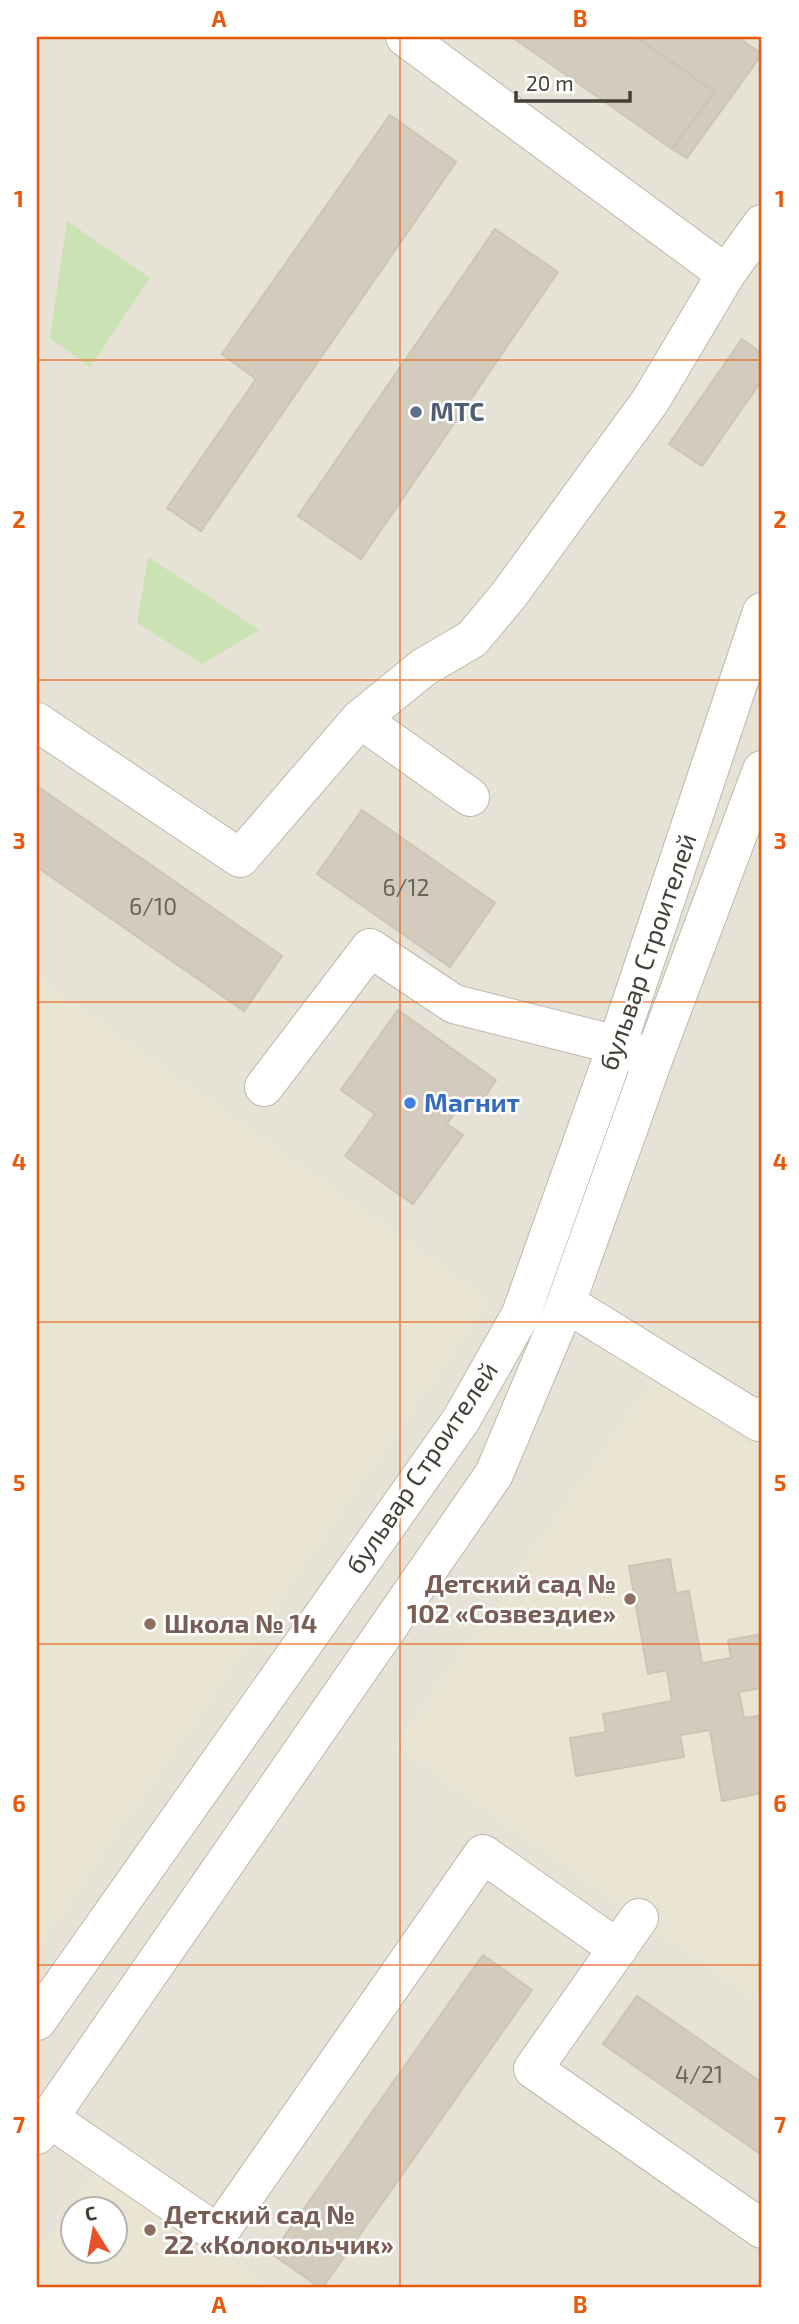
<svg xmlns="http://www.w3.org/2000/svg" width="799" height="2324" font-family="'Exo 2',sans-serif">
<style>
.residential{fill:#e6e2d6;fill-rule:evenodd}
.education{fill:#eae5d3;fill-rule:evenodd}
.green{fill:#cbe3b4}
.building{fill:#d3ccbe;stroke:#cdc4b2;stroke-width:2}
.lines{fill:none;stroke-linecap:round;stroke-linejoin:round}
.minor-casing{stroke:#bdb8ab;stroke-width:40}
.minor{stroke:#fff;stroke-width:38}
.grid{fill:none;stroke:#e8590c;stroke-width:2;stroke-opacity:0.55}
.service-dot{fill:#5c6f8a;stroke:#fff;stroke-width:2.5}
.shop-dot{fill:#3f7fe0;stroke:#fff;stroke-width:2.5}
.education-dot{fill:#8d6e63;stroke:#fff;stroke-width:2.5}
.labels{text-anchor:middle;stroke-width:5;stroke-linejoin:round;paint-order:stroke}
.number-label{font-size:23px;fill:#686359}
.service-label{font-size:26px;font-weight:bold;fill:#4e5e75;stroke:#fff;text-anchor:start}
.street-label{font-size:26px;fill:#454037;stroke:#fff}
.shop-label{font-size:26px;font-weight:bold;fill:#366cbe;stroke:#fff;text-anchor:start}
.education-label{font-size:26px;font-weight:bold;fill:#785e54;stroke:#fff;text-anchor:start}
.neatline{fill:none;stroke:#e8590c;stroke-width:2.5}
.grid-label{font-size:23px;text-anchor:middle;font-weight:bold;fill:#e8590c}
</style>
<rect width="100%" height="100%" fill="#f2f0e7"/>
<path class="residential" d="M37,37H762V2287H37ZM74,2208H116V2250H74Z"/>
<g class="education">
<path d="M37,977L489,1300L37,1949Z"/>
<path d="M655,1377L762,1453V2004L395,1746Z"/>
<path d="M99,2170L269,2287H37V2253ZM74,2208H116V2250H74Z"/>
</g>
<g class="green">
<path d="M67,221L150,278L90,367L50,338Z"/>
<path d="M148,557L260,630L202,664L137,623Z"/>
</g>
<g class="building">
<path d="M512,37H636L715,92L672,149Z"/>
<path d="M636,37H737L762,54L687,158L672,149L715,92Z"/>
<path d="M390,115L456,162L201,531L167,508L256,379L222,354Z"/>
<path d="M495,229L558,272L361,559L298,516Z"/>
<path d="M742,339L762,354V380L702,466L669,444Z"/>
<path d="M37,786L282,956L244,1011L37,867Z"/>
<path d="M362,810L495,903L450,967L317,874Z"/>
<path d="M398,1010L496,1080L478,1107L465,1098L447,1124L463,1135L413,1204L345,1156L375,1114L341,1090Z"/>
<path d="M670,1559L676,1593L689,1591L702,1663L731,1658L728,1640L762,1634V1688L739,1692L744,1718L762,1715V1793L722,1801L710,1730L680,1735L684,1757L576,1776L570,1738L606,1732L603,1714L672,1701L667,1670L648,1674L629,1566Z"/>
<path d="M483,1955L532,1990L323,2287H319L272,2254Z"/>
<path d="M637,1996L762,2083V2155L603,2044Z"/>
</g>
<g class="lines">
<g class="minor-casing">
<g id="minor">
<path d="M405,37L726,274"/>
<path d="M360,719L470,797"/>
<path d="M37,722L240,858L360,719L424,667L472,639L508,596L651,400L726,274L762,224"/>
<path d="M264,1087L370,948L454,1004L617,1045L641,1055"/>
<path d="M566,1303L759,1422L762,1416"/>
<path d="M639,1918L533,2069L762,2229"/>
<path d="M37,2021L461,1420L521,1314L617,1045L762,612"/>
<path d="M49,2118L218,2234L483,1854L618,1949"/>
<path d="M37,2135L494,1474L566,1303L653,1060L762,770"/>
</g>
</g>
<use href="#minor" class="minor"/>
</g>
<path class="grid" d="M400,37V2287M37,360H762M37,680H762M37,1002H762M37,1322H762M37,1644H762M37,1965H762"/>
<circle class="service-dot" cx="416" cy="412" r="7"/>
<circle class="shop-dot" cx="410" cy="1103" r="7"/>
<g class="education-dot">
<circle cx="630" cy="1599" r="7"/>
<circle cx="150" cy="1624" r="7"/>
<circle cx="150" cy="2230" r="7"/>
</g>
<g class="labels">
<g class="number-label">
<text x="406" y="896">6/12</text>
<text x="153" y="915">6/10</text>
<text x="699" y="2083">4/21</text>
</g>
<g class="service-label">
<text x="430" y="421">МТС</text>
</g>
<g class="street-label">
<text transform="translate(648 952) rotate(-71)" y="9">бульвар Строителей</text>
<text transform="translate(422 1468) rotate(-56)" y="9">бульвар Строителей</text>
</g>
<g class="shop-label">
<text x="424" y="1112">Магнит</text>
</g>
<g class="education-label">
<text x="616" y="1593" text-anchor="end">Детский сад №<tspan x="616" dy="30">102 «Созвездие»</tspan></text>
<text x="164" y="1633">Школа № 14</text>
<text x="164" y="2224">Детский сад №<tspan x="164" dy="30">22 «Колокольчик»</tspan></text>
</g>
</g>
<rect width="799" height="2324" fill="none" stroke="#ffffff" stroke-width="77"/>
<g transform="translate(94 2230) rotate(349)"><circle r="33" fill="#ffffff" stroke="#b5b3af" stroke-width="2"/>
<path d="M0-5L12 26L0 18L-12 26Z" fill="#e85229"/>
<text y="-10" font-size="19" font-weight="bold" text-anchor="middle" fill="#454037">С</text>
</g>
<path d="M516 91v10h114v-10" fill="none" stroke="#454037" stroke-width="3.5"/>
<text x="526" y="91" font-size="21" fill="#454037" stroke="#ffffff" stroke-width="5" paint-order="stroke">20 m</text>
<rect x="38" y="38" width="722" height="2248" class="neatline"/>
<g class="grid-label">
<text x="219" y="27">A</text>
<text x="580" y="27">B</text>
<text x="19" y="207">1</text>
<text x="780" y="207">1</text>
<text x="19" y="528">2</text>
<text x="780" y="528">2</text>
<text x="19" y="849">3</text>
<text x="780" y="849">3</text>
<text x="19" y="1170">4</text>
<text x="780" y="1170">4</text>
<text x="19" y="1491">5</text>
<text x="780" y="1491">5</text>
<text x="19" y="1812">6</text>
<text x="780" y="1812">6</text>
<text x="19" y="2133">7</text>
<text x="780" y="2133">7</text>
<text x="219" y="2313">A</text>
<text x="580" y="2313">B</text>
</g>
</svg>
